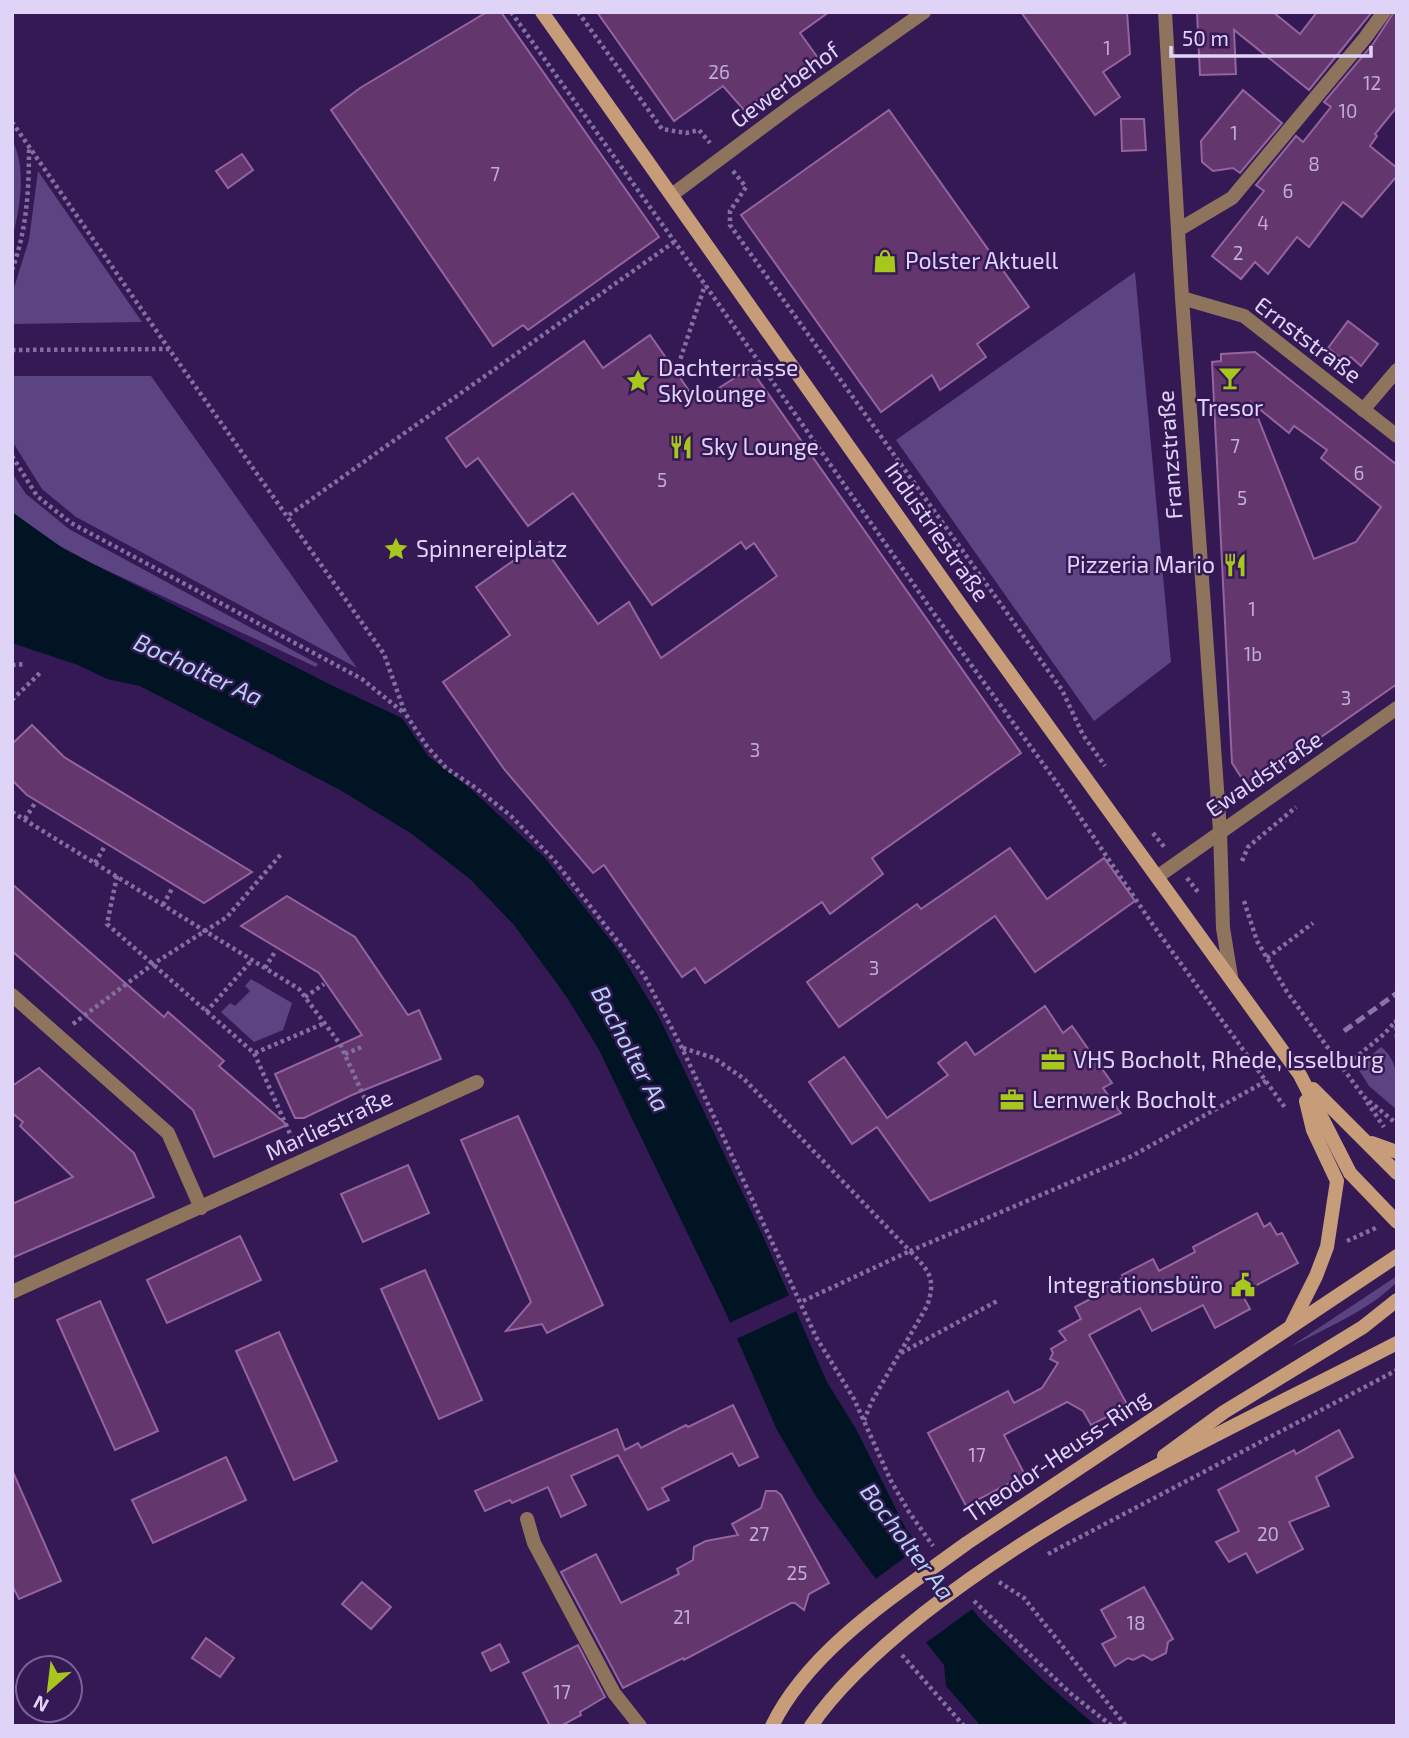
<svg xmlns="http://www.w3.org/2000/svg" width="1409" height="1738" font-family="'Exo 2',sans-serif">
<style>
.green{fill:#5c4382}
.water{fill:#001423}
.pier{fill:#341955}
.building{fill:#64366e;stroke:#94649f;stroke-width:2;fill-rule:evenodd}
.lines{fill:none;stroke-linecap:round;stroke-linejoin:round}
.path{stroke:#846fa1;stroke-width:4.5;stroke-dasharray:3.5 3.5;stroke-linecap:butt}
.lane{stroke:#8e735d;stroke-width:14}
.street{stroke:#8e735d;stroke-width:14}
.secondary{stroke:#c79c79;stroke-width:14}
.rail{stroke:#8874a5;stroke-width:5;stroke-dasharray:10 5;stroke-linecap:butt}
.labels{text-anchor:middle;stroke-width:5;stroke-linejoin:round;paint-order:stroke}
.number-label{font-size:19px;fill:#c1acd6}
.street-label{font-size:23px;fill:#e0d3f8;stroke:#341955}
.poi-label{font-size:23px;fill:#e0d3f8;stroke:#341955;text-anchor:start}
.water-label{font-size:24px;font-style:italic;fill:#b1d5f0;stroke:#341955}
</style>
<rect width="100%" height="100%" fill="#341955"/>
<g class="green">
<path d="M12,140C27,167 20,210 12,238Z"/>
<path d="M38,171L142,322L12,324V294L29,240Z"/>
<path d="M1135,272L1171,662L1094,721L896,440Z"/>
<path d="M12,376H151L357,668L76,517L42,489L12,441Z"/>
<path d="M12,473L26,494L69,529L318,664L316,667L93,564L40,535L12,516Z"/>
<path d="M251,979L292,1003L283,1030L254,1042L221,1012L230,1003L235,1006L250,991L245,986Z"/>
<path d="M1381,1047C1401,1063 1397,1086 1397,1110L1369,1086L1357,1067Z"/>
<path d="M1397,1276V1282C1368,1311 1326,1328 1290,1347Z"/>
</g>
<path class="water" d="M12,512L64,549L331,685L402,718L428,756L472,790L545,858L619,951L659,1017L762,1234L827,1382L856,1429L906,1529L981,1620L1045,1682L1096,1726H981L946,1686L944,1665L872,1574L817,1498L777,1430L725,1311L598,1048L566,996L514,925L470,879L412,834L340,790L140,686L107,679L78,665L12,643Z"/>
<g class="pier">
<path d="M792,1294L799,1310L734,1340L727,1324Z"/>
<path d="M923,1544L975,1607L923,1645L873,1581Z"/>
</g>
<g class="building">
<path d="M487,12H501L659,237L528,330L523,325L493,346L331,110L360,88Z"/>
<path d="M597,12H829L800,33L818,58L744,110L723,86L674,121Z"/>
<path d="M1021,12H1127L1130,54L1103,72L1120,97L1095,115Z"/>
<path d="M1197,12H1273L1300,34L1317,12H1372L1309,90L1234,30L1236,74L1200,75Z"/>
<path d="M1394,12H1397V107L1375,134L1377,136L1370,146L1397,168V176L1362,217L1343,202L1309,247L1297,237L1268,274L1255,262L1241,279L1212,256L1264,191L1256,185L1296,136L1303,142L1331,107L1324,102L1373,44Z"/>
<path d="M1243,90L1282,123L1240,173L1233,168L1213,171L1202,162L1201,141Z"/>
<path d="M889,110L1029,307L977,344L986,357L940,390L932,375L881,412L741,215Z"/>
<path d="M1121,119H1144L1146,150L1122,151Z"/>
<path d="M242,154L253,170L228,188L216,171Z"/>
<path d="M1348,321L1378,344L1361,366L1351,357L1347,363L1328,348Z"/>
<path d="M650,335L697,402L750,368L1021,753L872,858L883,874L830,914L822,902L705,983L695,968L682,977L604,865L593,873L504,769L443,682L510,635L476,587L540,542L598,624L629,602L661,658L777,576L754,543L746,549L741,542L652,605L573,493L528,526L478,458L466,467L446,438L584,341L603,368Z"/>
<path d="M1255,352L1397,465V684L1248,788L1232,763L1212,362L1221,361V354ZM1252,403L1289,433L1294,426L1327,450L1321,458L1381,507L1356,542L1314,559Z"/>
<path d="M32,725L64,757L252,872L204,903L27,795L12,780V744Z"/>
<path d="M1010,848L1047,899L1104,858L1135,901L1035,972L995,916L839,1027L807,982L917,904L921,909Z"/>
<path d="M12,884L164,1017L168,1012L224,1061L219,1066L287,1125L214,1157L193,1110L12,951Z"/>
<path d="M287,896L355,937L408,1015L419,1010L441,1059L352,1095L304,1118H295L275,1074L362,1035L319,973L241,926Z"/>
<path d="M1045,1006L1063,1033L1072,1026L1112,1083L1103,1088L1121,1113L930,1201L877,1127L852,1144L809,1082L844,1057L887,1118L948,1075L938,1063L966,1042L975,1055Z"/>
<path d="M39,1068L134,1153L154,1197L12,1258V1204L73,1177L20,1126L23,1122L12,1113V1086Z"/>
<path d="M518,1116L603,1305L547,1333L542,1324L506,1331L531,1302L461,1140Z"/>
<path d="M408,1165L429,1213L363,1242L341,1194Z"/>
<path d="M1257,1213L1264,1227L1270,1223L1277,1235L1282,1233L1298,1263L1253,1287L1255,1292L1244,1298L1250,1309L1215,1328L1203,1305L1152,1331L1140,1308L1089,1335L1128,1406L1091,1425L1083,1411L1067,1402L1004,1435L1025,1475L966,1506L928,1433L1008,1391L1014,1403L1042,1388L1058,1363L1050,1359L1053,1353L1051,1349L1066,1340L1059,1331L1081,1319L1075,1307L1104,1292L1102,1289L1123,1278L1122,1275L1153,1259L1159,1271L1195,1252L1193,1247Z"/>
<path d="M240,1236L261,1280L167,1323L147,1280Z"/>
<path d="M425,1270L482,1400L439,1419L381,1289Z"/>
<path d="M100,1301L158,1431L115,1450L57,1320Z"/>
<path d="M279,1332L337,1461L294,1480L236,1351Z"/>
<path d="M733,1405L758,1457L739,1466L732,1453L662,1488L669,1500L648,1510L618,1455L571,1476L586,1505L561,1517L548,1487L512,1503L510,1500L485,1511L475,1491L617,1429L625,1450L638,1443L641,1448L686,1425L688,1427Z"/>
<path d="M1339,1430L1353,1457L1316,1477L1329,1506L1289,1522L1303,1549L1257,1573L1246,1553L1229,1562L1216,1542L1239,1531L1218,1490L1294,1450L1296,1454Z"/>
<path d="M226,1457L246,1500L153,1543L132,1500Z"/>
<path d="M12,1470L61,1581L19,1599L12,1585Z"/>
<path d="M766,1491H776L781,1495L829,1583L809,1594L804,1610L795,1603H791L684,1660L683,1658L623,1688L561,1572L596,1554L621,1603L679,1574L677,1569L693,1560L694,1547L706,1541L738,1535L732,1524L761,1508Z"/>
<path d="M362,1582L391,1607L371,1629L342,1604Z"/>
<path d="M1144,1587L1173,1639L1168,1642L1166,1653L1152,1660L1143,1655L1133,1660L1128,1658L1115,1666L1102,1644L1116,1637L1101,1610Z"/>
<path d="M206,1638L234,1658L220,1677L192,1658Z"/>
<path d="M500,1644L509,1662L491,1671L482,1653Z"/>
<path d="M578,1645L605,1697L580,1712L581,1715L561,1726H550L523,1673Z"/>
</g>
<g class="lines">
<g class="path">
<path d="M511,12L699,276L935,615L1057,783L1153,925L1286,1109"/>
<path d="M578,12L662,129L686,133L699,130L710,143"/>
<path d="M12,122L169,349L384,654L405,713L426,745L446,768L476,788L511,816L554,860L644,975L682,1048L816,1337L854,1399L891,1481L909,1512L933,1546"/>
<path d="M733,171L746,187L730,211V225L1062,690L1083,735L1105,766"/>
<path d="M12,270C27,229 29,190 29,147"/>
<path d="M12,350L169,349"/>
<path d="M676,372L705,285"/>
<path d="M12,456L37,496L71,523L362,679L404,713"/>
<path d="M289,515L674,242"/>
<path d="M12,665L25,664"/>
<path d="M12,700L42,671"/>
<path d="M12,812L299,989L340,1044L370,1110"/>
<path d="M25,819L35,803"/>
<path d="M1153,833L1165,848"/>
<path d="M1242,861L1248,847L1296,807"/>
<path d="M95,863L105,846"/>
<path d="M117,876L107,924L254,1053L295,1145"/>
<path d="M1187,878L1198,892"/>
<path d="M1244,901L1257,941L1287,992L1364,1097L1397,1124"/>
<path d="M163,905L173,887"/>
<path d="M1267,958L1313,923"/>
<path d="M265,968L276,950"/>
<path d="M305,997L324,984"/>
<path d="M206,1012L252,960"/>
<path d="M1396,1020L1397,1040"/>
<path d="M73,1024L153,964L227,917L282,853"/>
<path d="M683,1048L714,1058L743,1078L910,1251L1132,1156L1266,1081"/>
<path d="M255,1053L325,1023"/>
<path d="M345,1054L364,1046"/>
<path d="M1343,1068L1384,1034L1397,1020"/>
<path d="M1367,1102L1384,1127"/>
<path d="M1347,1241L1378,1227"/>
<path d="M803,1301L910,1251C928,1270 937,1278 927,1306L872,1401L864,1420"/>
<path d="M901,1353L999,1300"/>
<path d="M1048,1554L1397,1370"/>
<path d="M999,1582L1024,1598L1126,1726"/>
<path d="M974,1601L1070,1693L1112,1726"/>
<path d="M902,1655L964,1726"/>
</g>
<path class="lane" d="M527,1519L534,1543L614,1693L640,1726"/>
<g class="street">
<path d="M1165,12L1182,298L1220,831L1223,928L1231,977"/>
<path d="M673,194L795,103L924,12"/>
<path d="M1178,230L1232,198L1365,38L1384,12"/>
<path d="M1182,298L1244,316L1397,436"/>
<path d="M1363,410L1397,370"/>
<path d="M1157,877L1397,708"/>
<path d="M12,995L168,1133L201,1208"/>
<path d="M12,1292L477,1082"/>
</g>
<g class="secondary">
<path d="M542,12L962,607L1300,1075L1350,1173L1397,1222"/>
<path d="M1313,1089L1397,1173"/>
<path d="M1372,1143L1397,1152"/>
<path d="M1292,1324L1316,1276L1327,1247L1337,1181L1313,1130L1306,1101"/>
<path d="M1164,1456L1224,1412L1363,1327L1397,1300"/>
<path d="M772,1726C810,1648 899,1593 967,1543L1397,1256"/>
<path d="M811,1726C839,1684 884,1645 923,1614C1065,1502 1237,1426 1397,1343"/>
</g>
<path class="rail" d="M1344,1031L1397,993"/>
</g>
<defs>
<g id="shop-bare" transform="scale(1.89)"><path d="M-5-2.5h2.3a2.7 3.5 0 0 1 5.4 0H5L5.5 6h-11ZM-1.5-2.5h3a1.5 2.3 0 0 0-3 0Z" fill="#a8c71c" stroke="#341955" stroke-width="2.5" paint-order="stroke"/></g>
<g id="bar-bare" transform="scale(1.89)"><path d="M-6-5H6L.8 .8V4.5H3.5V6h-7V4.5H-.8V.8Z" fill="#a8c71c" stroke="#341955" stroke-width="2.5" paint-order="stroke"/></g>
<g id="sight-bare" transform="scale(1.89)"><path d="M0-6L1.8-2.2L6-1.7L2.9 1.2L3.7 5.4L0 3.3L-3.7 5.4L-2.9 1.2L-6-1.7L-1.8-2.2Z" fill="#a8c71c" stroke="#341955" stroke-width="2.5" paint-order="stroke"/></g>
<g id="restaurant-bare" transform="scale(1.89)"><path d="M-5-6h1v4h1v-4h1v4h1v-4h1v5L-1.5 .5V6h-2V.5L-5-1ZM5-6V6H3V1.5H1.5Q1.5-4 5-6Z" fill="#a8c71c" stroke="#341955" stroke-width="2.5" paint-order="stroke"/></g>
<g id="office-bare" transform="scale(1.89)"><path d="M-6-3h4V-5.5h4V-3h4V5H-6ZM-1-4.5V-3h2v-1.5ZM-6 0V1H6V0Z" fill="#a8c71c" stroke="#341955" stroke-width="2.5" paint-order="stroke"/></g>
<g id="civic-bare" transform="scale(1.89)"><path d="M-.6-6.5H3V-4.5H.6V-3L4-1V1h2V6H-6V1h2V-1L-.6-3ZM-1.2 2.5V6h2.4V2.5Z" fill="#a8c71c" stroke="#341955" stroke-width="2.5" paint-order="stroke"/></g>
</defs>
<g fill-rule="evenodd">
<use href="#shop-bare" x="885" y="261"/>
<use href="#bar-bare" x="1230" y="378"/>
<use href="#sight-bare" x="638" y="381"/>
<use href="#restaurant-bare" x="681" y="447"/>
<use href="#sight-bare" x="396" y="549"/>
<use href="#restaurant-bare" x="1235" y="565"/>
<use href="#office-bare" x="1053" y="1060"/>
<use href="#office-bare" x="1012" y="1100"/>
<use href="#civic-bare" x="1243" y="1285"/>
</g>
<g class="labels">
<g class="number-label">
<text x="1107" y="55">1</text>
<text x="719" y="79">26</text>
<text x="1372" y="90">12</text>
<text x="1348" y="118">10</text>
<text x="1234" y="140">1</text>
<text x="1314" y="171">8</text>
<text x="495" y="181">7</text>
<text x="1288" y="198">6</text>
<text x="1263" y="230">4</text>
<text x="1238" y="260">2</text>
<text x="1235" y="453">7</text>
<text x="1359" y="480">6</text>
<text x="662" y="487">5</text>
<text x="1242" y="505">5</text>
<text x="1252" y="616">1</text>
<text x="1253" y="661">1b</text>
<text x="1346" y="705">3</text>
<text x="755" y="757">3</text>
<text x="874" y="975">3</text>
<text x="977" y="1462">17</text>
<text x="759" y="1541">27</text>
<text x="1268" y="1541">20</text>
<text x="797" y="1580">25</text>
<text x="682" y="1624">21</text>
<text x="1136" y="1630">18</text>
<text x="562" y="1699">17</text>
</g>
<g class="street-label">
<text transform="translate(785 85) rotate(-36)" y="8">Gewerbehof</text>
<text transform="translate(1308 340) rotate(37)" y="8">Ernststraße</text>
<text transform="translate(1170 455) rotate(-94)" y="8">Franzstraße</text>
<text transform="translate(937 532) rotate(55)" y="8">Industriestraße</text>
<text transform="translate(1264 774) rotate(-34)" y="8">Ewaldstraße</text>
<text transform="translate(329 1125) rotate(-25)" y="8">Marliestraße</text>
<text transform="translate(1057 1456) rotate(-34)" y="8">Theodor-Heuss-Ring</text>
</g>
<g class="poi-label">
<text x="905" y="269">Polster Aktuell</text>
<text x="658" y="376">Dachterrasse<tspan x="658" dy="26">Skylounge</tspan></text>
<text x="1230" y="416" text-anchor="middle">Tresor</text>
<text x="701" y="455">Sky Lounge</text>
<text x="416" y="557">Spinnereiplatz</text>
<text x="1215" y="573" text-anchor="end">Pizzeria Mario</text>
<text x="1073" y="1068">VHS Bocholt, Rhede, Isselburg</text>
<text x="1032" y="1108">Lernwerk Bocholt</text>
<text x="1223" y="1293" text-anchor="end">Integrationsbüro</text>
</g>
<g class="water-label">
<text transform="translate(198 670) rotate(25)" y="8">Bocholter Aa</text>
<text transform="translate(630 1049) rotate(62)" y="8">Bocholter Aa</text>
<text transform="translate(907 1542) rotate(53)" y="8">Bocholter Aa</text>
</g>
</g>
<rect width="1409" height="1738" fill="none" stroke="#e0d3f8" stroke-width="28"/>
<g transform="translate(49 1689) rotate(208)"><circle r="33" fill="#341955" stroke="#796396" stroke-width="2"/>
<path d="M0-5L12 26L0 18L-12 26Z" fill="#a8c71c"/>
<text y="-10" font-size="19" font-weight="bold" text-anchor="middle" fill="#e0d3f8">N</text>
</g>
<path d="M1171 46v10h200v-10" fill="none" stroke="#e0d3f8" stroke-width="3.5"/>
<text x="1182" y="46" font-size="21" fill="#e0d3f8" stroke="#341955" stroke-width="5" paint-order="stroke">50 m</text>
</svg>
